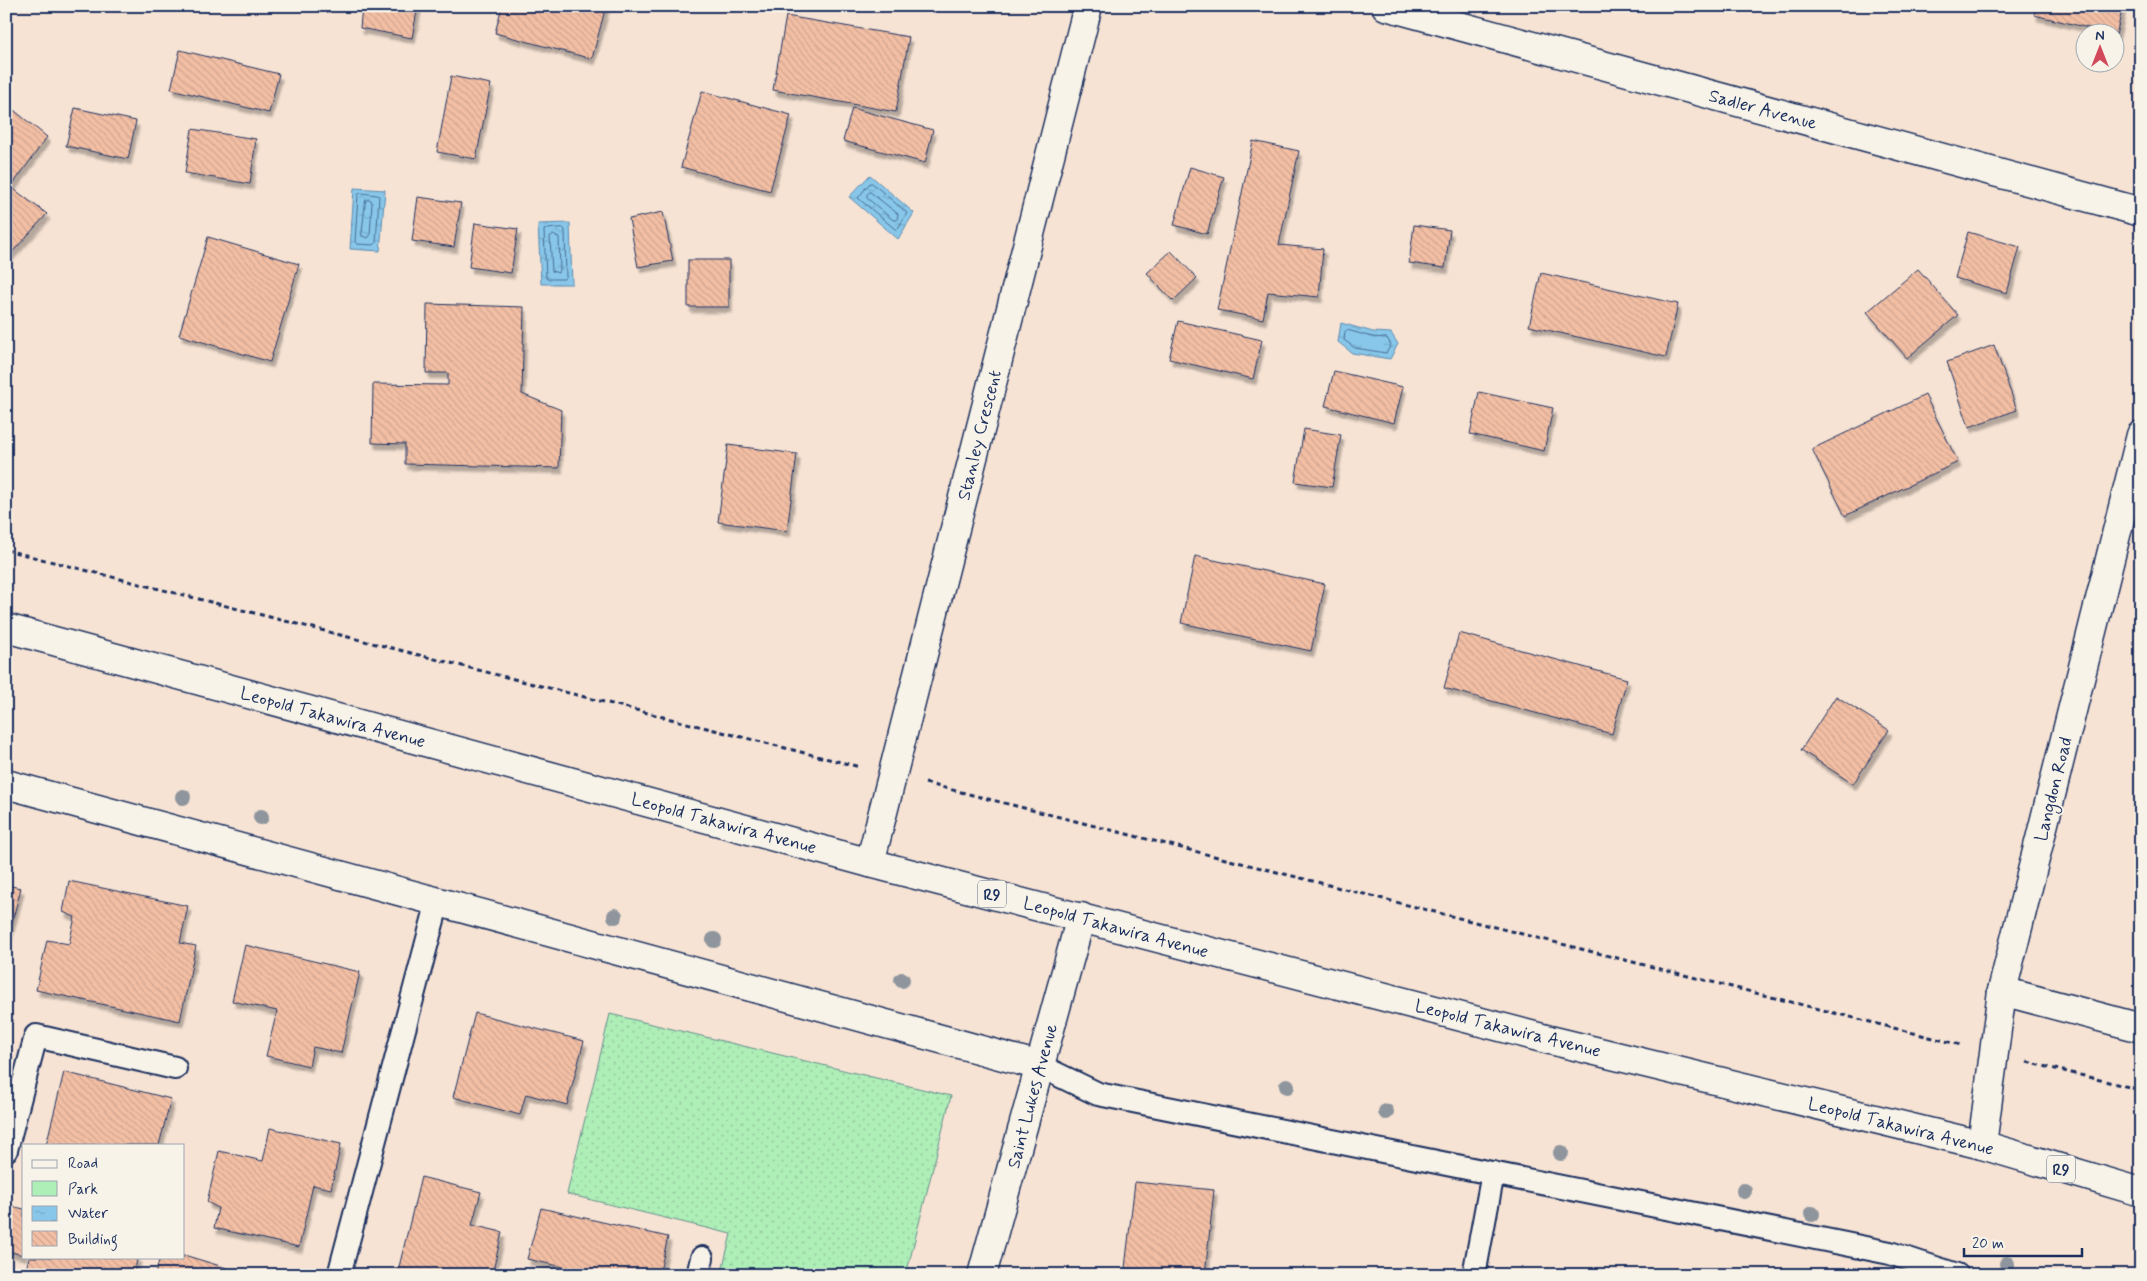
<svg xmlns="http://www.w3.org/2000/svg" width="2147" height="1281" font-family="Mynerve,sans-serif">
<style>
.green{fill:url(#green-dots);stroke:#648e8a}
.water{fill:url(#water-ripples);stroke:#5c8ab1}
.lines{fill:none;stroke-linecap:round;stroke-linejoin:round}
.shore{stroke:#476c96;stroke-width:1}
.building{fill:url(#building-back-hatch);stroke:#1b2f5e;filter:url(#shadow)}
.lane-casing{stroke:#1b2f5e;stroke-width:26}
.street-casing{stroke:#1b2f5e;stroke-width:31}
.highway-casing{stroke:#1b2f5e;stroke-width:31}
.path{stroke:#1b2f5e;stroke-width:3;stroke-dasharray:5 4;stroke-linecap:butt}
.lane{stroke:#f7f3e8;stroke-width:22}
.street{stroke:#f7f3e8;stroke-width:28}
.highway{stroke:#f7f3e8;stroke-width:28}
.tree{fill:#8e959d}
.labels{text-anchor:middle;stroke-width:4;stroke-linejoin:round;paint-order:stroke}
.shield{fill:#f7f3e8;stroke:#5d6a87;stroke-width:1}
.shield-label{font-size:16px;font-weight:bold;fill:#1b2f5e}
.street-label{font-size:18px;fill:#1b2f5e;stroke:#f7f3e8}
</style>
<defs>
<pattern id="green-dots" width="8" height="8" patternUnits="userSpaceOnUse" patternTransform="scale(1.25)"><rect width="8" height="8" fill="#aeeeb7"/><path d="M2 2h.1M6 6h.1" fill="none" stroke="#95cca0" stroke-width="1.8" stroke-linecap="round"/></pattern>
<pattern id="water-ripples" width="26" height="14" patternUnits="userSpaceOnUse" patternTransform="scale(1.25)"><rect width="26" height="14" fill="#88c7e9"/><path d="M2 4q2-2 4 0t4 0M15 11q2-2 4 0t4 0" fill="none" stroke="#75abca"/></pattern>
<pattern id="building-back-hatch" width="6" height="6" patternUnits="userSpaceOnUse" patternTransform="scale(1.25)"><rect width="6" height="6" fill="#f3bfa4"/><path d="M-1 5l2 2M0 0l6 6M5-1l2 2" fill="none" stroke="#d0a490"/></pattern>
<filter id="shadow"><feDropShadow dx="3" dy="5.5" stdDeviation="1" flood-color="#0004"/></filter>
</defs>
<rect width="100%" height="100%" fill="#f6e3d4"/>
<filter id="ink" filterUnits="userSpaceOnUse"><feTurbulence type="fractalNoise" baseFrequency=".02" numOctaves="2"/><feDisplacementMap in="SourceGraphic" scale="10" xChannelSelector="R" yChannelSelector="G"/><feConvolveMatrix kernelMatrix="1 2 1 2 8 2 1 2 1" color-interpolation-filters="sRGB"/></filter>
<g filter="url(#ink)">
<path class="green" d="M610,1014L951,1096L906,1275H721L731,1234L567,1194Z"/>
<g class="water">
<path d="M870,175L914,213L898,239L849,197Z"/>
<path d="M354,188L385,190L380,251L350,249Z"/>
<path d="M570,223L572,284H541L538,224Z"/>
<path d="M1341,323L1373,332L1391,333L1398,344L1390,359L1352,353L1338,342Z"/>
</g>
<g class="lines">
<g class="shore">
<path d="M872,183L907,213L897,230L895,229L858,198L869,184Z"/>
<path d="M870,192L898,214L897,220H893L867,198V195Z"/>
<path d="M361,193L377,195L379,196L376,243L374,245L357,244L355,242L358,195Z"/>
<path d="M366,200H371L372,203L370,236L368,238L362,236Z"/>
<path d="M563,228L565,230L566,277L564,279H547L546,277L544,230L546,229Z"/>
<path d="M553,235L559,237L560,270L558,273L552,271L550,237Z"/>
<path d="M1347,330L1372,337L1387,338L1391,345L1386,353L1355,348L1344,340L1345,332Z"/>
</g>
</g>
<g class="building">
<path d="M362,6H418L412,38L360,28Z"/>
<path d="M502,6H606L592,59L495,33Z"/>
<path d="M2036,6H2123L2116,35L2114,32H2106L2034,15Z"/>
<path d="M786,16L909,37L896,112L773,90Z"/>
<path d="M180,50L279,74L269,113L171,89Z"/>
<path d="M451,76L491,84L476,159L437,152Z"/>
<path d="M702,91L791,115L770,191L681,167Z"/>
<path d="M10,107L47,137L11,187L47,214L6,259V112Z"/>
<path d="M75,108L136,121L128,159L66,146Z"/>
<path d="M852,108L933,130L925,163L843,141Z"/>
<path d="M192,129L256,139L250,184L185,173Z"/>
<path d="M1253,141L1299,151L1279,245L1323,249L1319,297L1268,292L1263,319L1217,310Z"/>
<path d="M1190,167L1224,177L1207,234L1174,225Z"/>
<path d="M418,197L461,203L454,247L412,241Z"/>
<path d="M663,212L673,261L638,267L629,219Z"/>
<path d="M475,223L518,229L511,273L469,267Z"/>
<path d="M1414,225L1450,230L1445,268L1409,263Z"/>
<path d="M1968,232L2020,247L2007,293L1955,278Z"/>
<path d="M208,237L299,264L270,362L179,335Z"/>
<path d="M1171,251L1197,278L1173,301L1147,273Z"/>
<rect x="688" y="260" width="41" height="47"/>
<path d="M1918,269L1958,315L1907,358L1867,312Z"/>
<path d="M1541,273L1678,304L1666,357L1529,326Z"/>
<path d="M427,304L524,307L522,394L561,410L559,468L405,464V444L372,443L373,384L448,385V373H426Z"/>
<path d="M1178,321L1262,340L1253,379L1169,359Z"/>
<path d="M1994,345L2017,410L1969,427L1947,362Z"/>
<path d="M1334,371L1403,387L1394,423L1325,406Z"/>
<path d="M1479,392L1553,408L1544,451L1470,434Z"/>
<path d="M1925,395L1958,462L1845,516L1812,449Z"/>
<path d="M1304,429L1341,435L1332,487L1295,482Z"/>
<path d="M728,445L797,454L787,531L718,522Z"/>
<path d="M1195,556L1325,584L1311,651L1181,623Z"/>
<path d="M1459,633L1627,679L1612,734L1444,688Z"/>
<path d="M1836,696L1889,730L1853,784L1801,750Z"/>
<path d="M69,881L188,906L180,943L196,946L180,1021L36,990L47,940L69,944L75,917L63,912Z"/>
<path d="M6,885L21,888L6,945Z"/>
<path d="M245,945L360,972L341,1053L313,1047L309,1066L266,1056L277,1011L232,1001Z"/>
<path d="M475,1013L584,1041L567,1105L526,1094L520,1115L453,1097Z"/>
<path d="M64,1072L171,1099L159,1145H46Z"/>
<path d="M270,1128L341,1144L331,1189L313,1185L299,1247L214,1228L218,1208L207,1202L219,1151L263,1161Z"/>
<path d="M421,1177L481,1192L472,1225L502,1232L492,1275H397Z"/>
<path d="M1135,1182L1214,1190L1205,1275L1125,1268Z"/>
<path d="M11,1206L24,1209V1255L6,1251V1228Z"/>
<path d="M541,1208L668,1237L659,1275H567L568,1268L527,1259Z"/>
<path d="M184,1255L250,1275H155L160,1257H184Z"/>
<path d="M29,1257H138L133,1275H25Z"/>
</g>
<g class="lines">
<g class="lane-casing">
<g id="lane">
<path d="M1040,1066L1098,1094L1890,1253L1957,1275"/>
<path d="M6,1150L36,1036L175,1068"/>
<path d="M339,1275L438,901"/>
<path d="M698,1275L702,1258"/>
<path d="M1474,1275L1493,1173"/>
</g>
</g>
<g class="street-casing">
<g id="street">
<path d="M1386,6L2141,212"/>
<path d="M6,784L1040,1066"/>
<path d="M870,863L1088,6"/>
<path d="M2002,991L2141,1028"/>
<path d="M1982,1145L2002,991L2141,435"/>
<path d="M982,1275L1081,917"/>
</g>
</g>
<g class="highway-casing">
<path id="highway" d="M6,628L870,863L1550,1040L1982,1145L2141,1192"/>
</g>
<g class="path">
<path d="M6,550L860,767"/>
<path d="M925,783L1961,1045"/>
<path d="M2027,1062L2141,1090"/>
</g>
<use href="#lane" class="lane"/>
<use href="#street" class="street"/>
<use href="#highway" class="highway"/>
</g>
<g class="tree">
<circle cx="183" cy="797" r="8"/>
<circle cx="261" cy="817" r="8"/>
<circle cx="615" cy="916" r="8"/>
<circle cx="714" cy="940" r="8"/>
<circle cx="902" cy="980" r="8"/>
<circle cx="1287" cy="1086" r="8"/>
<circle cx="1386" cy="1112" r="8"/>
<circle cx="1561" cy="1153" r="8"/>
<circle cx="1744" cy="1191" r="8"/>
<circle cx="1812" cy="1214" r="8"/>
<circle cx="2007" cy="1264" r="8"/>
</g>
</g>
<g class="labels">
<g class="shield">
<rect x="978" y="880.5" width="28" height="27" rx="4"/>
<rect x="2047" y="1155.5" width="28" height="27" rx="4"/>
</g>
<g class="shield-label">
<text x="992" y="900">R9</text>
<text x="2061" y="1175">R9</text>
</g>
<g class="street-label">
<text transform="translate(1763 109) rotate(15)" y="6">Sadler Avenue</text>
<text transform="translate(979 435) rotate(-76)" y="6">Stanley Crescent</text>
<text transform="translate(333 717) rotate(15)" y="6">Leopold Takawira Avenue</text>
<text transform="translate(2053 789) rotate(-76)" y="6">Langdon Road</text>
<text transform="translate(724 823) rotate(15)" y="6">Leopold Takawira Avenue</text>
<text transform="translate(1116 927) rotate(15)" y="6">Leopold Takawira Avenue</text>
<text transform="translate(1508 1028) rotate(14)" y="6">Leopold Takawira Avenue</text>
<text transform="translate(1032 1096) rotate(-75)" y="6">Saint Lukes Avenue</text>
<text transform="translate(1901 1126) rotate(14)" y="6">Leopold Takawira Avenue</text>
</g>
</g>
<rect width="2147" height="1281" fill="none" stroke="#f7f3e8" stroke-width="25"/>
<rect x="12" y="12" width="2122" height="1256" fill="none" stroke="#1b2f5e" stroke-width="2" filter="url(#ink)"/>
<rect x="22" y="1144" width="162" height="115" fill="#f7f3e8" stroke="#9fa5b1"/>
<rect x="32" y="1160" width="25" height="8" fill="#f7f3e8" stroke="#9fa5b1"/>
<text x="68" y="1168" font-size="15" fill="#1b2f5e">Road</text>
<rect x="32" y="1181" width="25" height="15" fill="#aeeeb7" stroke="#9fa5b1"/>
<text x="68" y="1194" font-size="15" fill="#1b2f5e">Park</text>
<rect x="32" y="1206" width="25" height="15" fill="url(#water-ripples)" stroke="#9fa5b1"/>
<text x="68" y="1218" font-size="15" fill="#1b2f5e">Water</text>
<rect x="32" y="1231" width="25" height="15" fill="url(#building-back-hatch)" stroke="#9fa5b1"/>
<text x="68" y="1244" font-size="15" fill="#1b2f5e">Building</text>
<g transform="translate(2100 48)"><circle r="24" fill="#f7f3e8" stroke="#9fa5b1"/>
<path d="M0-4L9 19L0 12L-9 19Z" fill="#d1495b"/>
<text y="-8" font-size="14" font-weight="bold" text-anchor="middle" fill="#1b2f5e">N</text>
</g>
<path d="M1964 1248v8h118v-8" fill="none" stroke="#1b2f5e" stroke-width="2.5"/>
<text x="1972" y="1248" font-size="15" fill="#1b2f5e" stroke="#f7f3e8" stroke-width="4" paint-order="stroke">20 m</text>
</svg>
